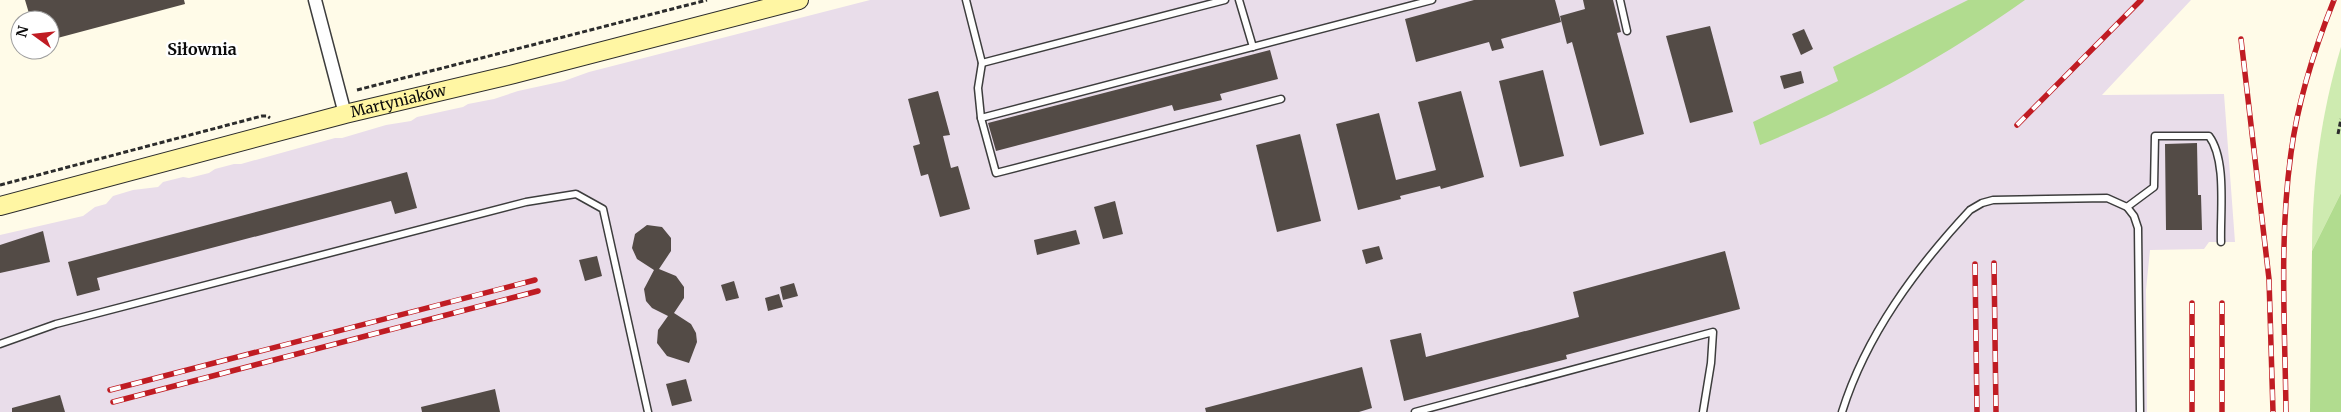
<svg xmlns="http://www.w3.org/2000/svg" width="2341" height="412" font-family="Merriweather,serif">
<style>
.industrial{fill:#e9ddea}
.green{fill:#ceebb0}
.forest{fill:#b1dc8f}
.building{fill:#534b46}
.lines{fill:none;stroke-linecap:round;stroke-linejoin:round}
.lane-casing{stroke:#3d3d3d;stroke-width:9}
.street-casing{stroke:#3d3d3d;stroke-width:15}
.secondary-casing{stroke:#2c2c2c;stroke-width:20}
.path{stroke:#2c2c2c;stroke-width:3;stroke-dasharray:5 2.5;stroke-linecap:butt}
.lane{stroke:#fff;stroke-width:6}
.street{stroke:#fff;stroke-width:12}
.secondary{stroke:#fff6a3;stroke-width:18}
.rail-casing{stroke:#c01c23;stroke-width:5.5}
.rail{stroke:#fff;stroke-width:4;stroke-dasharray:11;stroke-linecap:butt}
.labels{text-anchor:middle;stroke-width:5;stroke-linejoin:round;paint-order:stroke}
.street-label{font-size:15px;fill:#0a0a0a;stroke:#fff}
.neighbourhood-label{font-size:16px;font-weight:bold;fill:#0a0a0a;stroke:#fff}
</style>
<rect width="100%" height="100%" fill="#fffbe8"/>
<path class="industrial" d="M870,0H2191L2102,95L2224,94L2235,242H2209L2204,249L2150,250L2146,290L2147,412H0V235L83,216L95,207L106,204L113,196L133,190L158,187L163,182L183,177L189,178L209,173L215,169L234,164H241L335,138H342L386,125L411,121L417,117L463,107L468,104L494,99L518,91L564,81L589,72Z"/>
<path class="green" d="M2341,47V193L2312,251C2312,181 2321,114 2341,47Z"/>
<g class="forest">
<path d="M1968,0H2025C1942,59 1853,107 1760,145L1753,122L1838,81L1833,67Z"/>
<path d="M2341,193V412H2310L2312,251Z"/>
</g>
<g class="building">
<path d="M25,0H184L185,4L50,40V20H31Z"/>
<path d="M1474,0H1555L1561,22L1501,39L1504,48L1492,51L1489,42L1416,62L1405,19Z"/>
<path d="M1583,0H1613L1621,32L1617,33L1644,134L1600,146L1572,42L1567,44L1560,16L1585,9Z"/>
<path d="M1710,26L1733,112L1690,123L1666,36Z"/>
<path d="M1804,29L1813,49L1801,55L1792,34Z"/>
<path d="M1270,50L1278,79L1220,94L1222,100L1174,111L1172,105L996,151L988,123Z"/>
<path d="M1543,70L1564,156L1520,167L1499,81Z"/>
<path d="M1801,71L1804,83L1784,89L1780,76Z"/>
<path d="M938,91L950,135L943,136L951,168L958,166L970,209L940,217L928,174L921,176L913,146L920,144L908,99Z"/>
<path d="M1461,91L1484,177L1441,189L1440,186L1400,196L1401,199L1358,210L1336,124L1379,113L1396,180L1436,170L1418,102Z"/>
<path d="M1300,134L1321,221L1277,232L1256,145Z"/>
<path d="M2197,143L2198,195H2201L2202,230H2166L2165,144Z"/>
<path d="M407,172L417,208L395,214L391,201L97,278L100,290L77,296L68,262Z"/>
<path d="M1115,201L1123,234L1103,239L1094,207Z"/>
<path d="M647,225L662,227L671,238V251L659,269L676,276L684,287V298L674,313L691,324L696,333L697,342L689,363L667,356L657,343L658,330L668,316L652,308L646,301L644,289L654,270L637,259L632,248L635,234Z"/>
<path d="M1076,230L1080,244L1037,255L1034,240Z"/>
<path d="M43,231L50,262L0,273V245Z"/>
<path d="M1379,246L1383,259L1366,264L1362,250Z"/>
<path d="M1725,251L1740,309L1566,355L1567,359L1404,401L1390,340L1421,333L1426,357L1579,317L1573,292Z"/>
<path d="M597,256L602,276L585,281L579,260Z"/>
<path d="M734,281L739,298L726,301L721,285Z"/>
<path d="M794,283L798,296L783,300L780,287Z"/>
<path d="M779,294L783,307L768,311L765,298Z"/>
<path d="M1362,367L1372,408L1359,412H1206L1205,408Z"/>
<path d="M686,379L692,401L672,406L666,384Z"/>
<path d="M495,389L500,412H422L421,407Z"/>
<path d="M60,395L65,412H12V408Z"/>
</g>
<g class="lines">
<g class="lane-casing">
<g id="lane">
<path d="M966,0L982,63L978,88L981,118L996,173L1281,99"/>
<path d="M1239,0L1253,47"/>
<path d="M1620,0L1627,31"/>
<path d="M982,63L1225,0"/>
<path d="M981,118L1432,0"/>
<path d="M2127,207L2154,187L2155,136H2209C2227,160 2220,212 2221,242"/>
<path d="M0,344L56,324L526,202L576,194L603,209L648,412"/>
<path d="M1415,412L1713,332L1711,363L1703,412"/>
<path d="M1842,412C1866,335 1916,268 1970,210L1982,203L1993,200L2107,198L2127,207L2134,216L2138,228L2140,412"/>
</g>
</g>
<g class="street-casing">
<path id="street" d="M315,0L345,114"/>
</g>
<g class="secondary-casing">
<g id="secondary">
<path id="s1" d="M0,206L345,114L514,74L799,0"/>
</g>
</g>
<g class="path">
<path d="M357,90L707,0"/>
<path d="M2338,134L2341,119"/>
<path d="M0,185L262,116H267L270,118"/>
</g>
<use href="#lane" class="lane"/>
<use href="#street" class="street"/>
<use href="#secondary" class="secondary"/>
<g class="rail-casing">
<g id="rail">
<path d="M2241,39L2269,279L2273,412"/>
<path d="M2017,125L2141,0"/>
<path d="M1994,263L1996,412"/>
<path d="M1975,264L1977,412"/>
<path d="M2192,303V412"/>
<path d="M2222,303V412"/>
<path d="M110,390L535,280"/>
<path d="M113,402L538,291"/>
<path d="M2286,412C2285,326 2279,239 2291,153C2298,100 2314,50 2334,0"/>
</g>
</g>
<use href="#rail" class="rail"/>
</g>
<g class="labels">
<g class="street-label">
<text dy="5" stroke="none"><textPath href="#s1" startOffset="412">Martyniaków</textPath></text>
</g>
<g class="neighbourhood-label">
<text x="202" y="55">Siłownia</text>
</g>
</g>
<g transform="translate(35 35) rotate(285)"><circle r="24" fill="#ffffff" stroke="#9d9d9d"/>
<path d="M0-4L9 19L0 12L-9 19Z" fill="#c01c23"/>
<text y="-8" font-size="14" font-weight="bold" text-anchor="middle" fill="#0a0a0a">N</text>
</g>
</svg>
